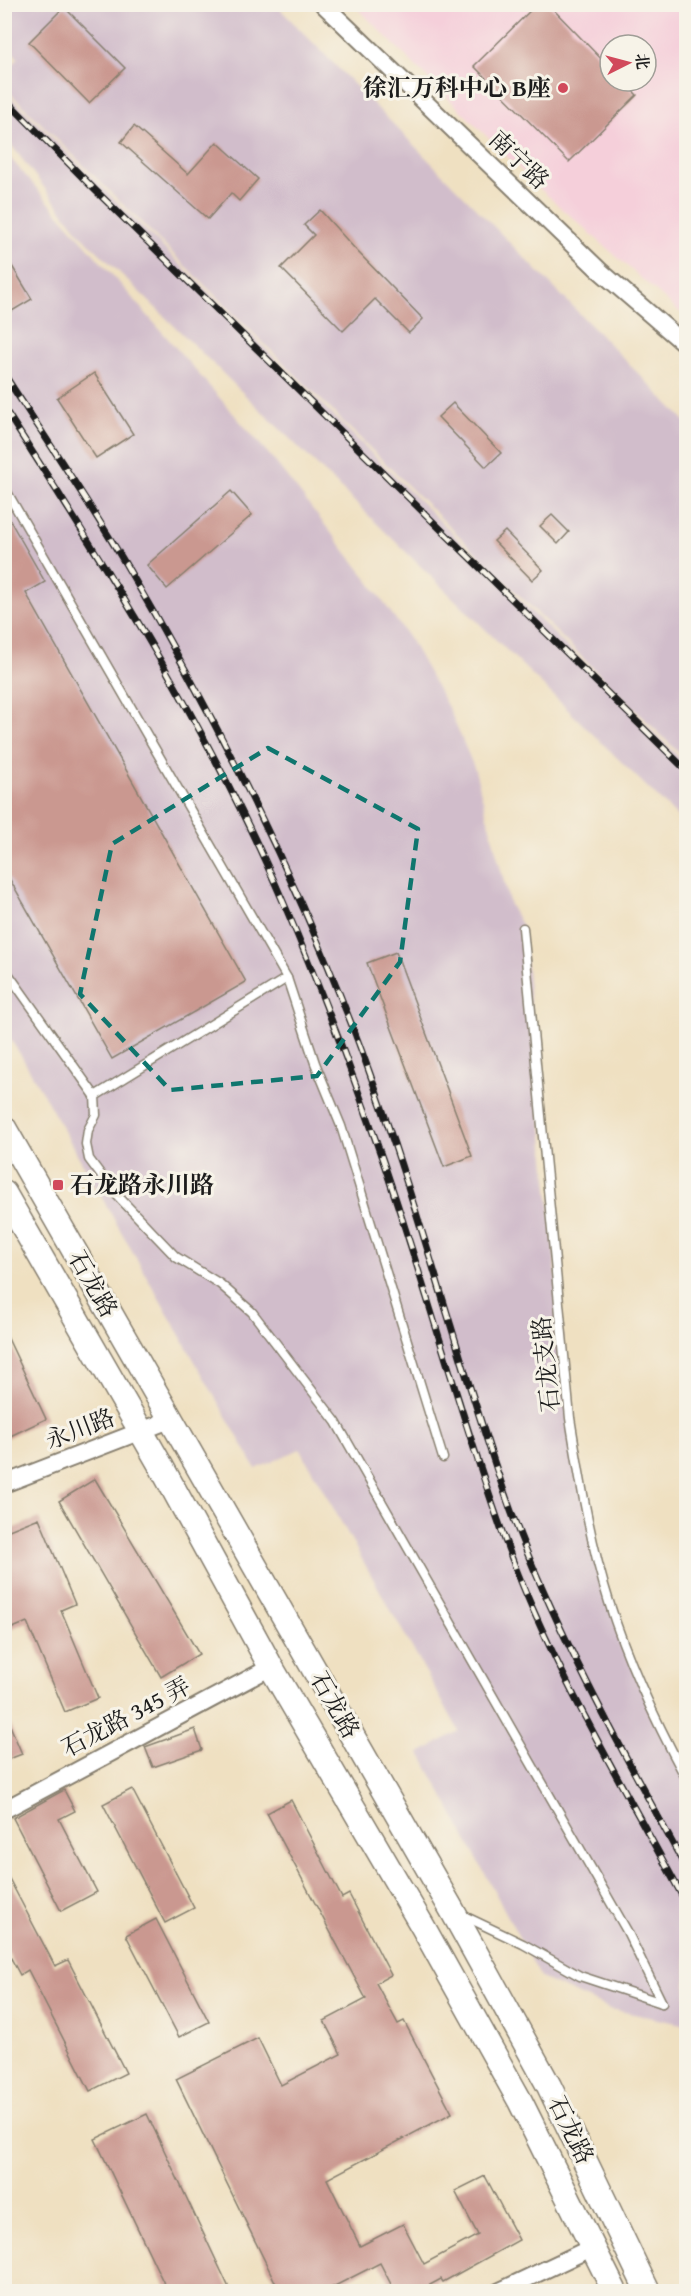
<svg xmlns="http://www.w3.org/2000/svg" width="691" height="2296" font-family="'Gentium Book Plus','Noto Serif SC',serif">
<style>
.built{fill:#f5cfda;fill-rule:evenodd}
.industrial{fill:#d1bdcb}
.building{fill:#ca9890}
.lines{fill:none;stroke-linecap:round;stroke-linejoin:round}
.lane-casing{stroke:#867e6e;stroke-width:11}
.street-casing{stroke:#867e6e;stroke-width:20}
.secondary-casing{stroke:#867e6e;stroke-width:27}
.lane{stroke:#fff;stroke-width:8}
.street{stroke:#fff;stroke-width:16}
.secondary{stroke:#fff;stroke-width:24}
.rail-casing{stroke:#1c1c1c;stroke-width:7}
.rail{stroke:#f7f3e8;stroke-width:4.5;stroke-dasharray:14;stroke-linecap:butt}
.marked{fill:none;stroke:#0f766e;stroke-width:4.5;stroke-dasharray:12 8;stroke-linejoin:round}
.poi-dot{fill:#d1495b;stroke:#f7f3e8;stroke-width:2}
.labels{text-anchor:middle;stroke-width:6;stroke-linejoin:round;paint-order:stroke}
.poi-label{font-size:24px;font-weight:bold;fill:#1c1c1c;stroke:#f7f3e8;text-anchor:end}
.street-label{font-size:24px;fill:#1c1c1c;stroke:#f7f3e8}
</style>
<rect width="100%" height="100%" fill="#f7f3e8"/>
<filter id="ink" filterUnits="userSpaceOnUse"><feTurbulence type="fractalNoise" baseFrequency=".0167" numOctaves="2"/><feDisplacementMap in="SourceGraphic" scale="12" xChannelSelector="R" yChannelSelector="G"/><feConvolveMatrix kernelMatrix="1 2 1 2 8 2 1 2 1" color-interpolation-filters="sRGB"/></filter>
<filter id="wash" filterUnits="userSpaceOnUse"><feTurbulence type="fractalNoise" baseFrequency=".008" numOctaves="4" result="noise"/><feDisplacementMap in="SourceGraphic" scale="24" xChannelSelector="R" yChannelSelector="G"/><feGaussianBlur stdDeviation="1.35" result="paint"/><feColorMatrix in="noise" values="0 0 0 0 0 0 0 0 0 0 0 0 0 0 0 0 0 1.4 0 .05"/><feComposite in="paint" operator="in"/></filter>
<g filter="url(#wash)">
<rect width="100%" height="100%" fill="#efe0c1"/>
<path class="built" d="M354,5H686V314L678,311L540,189ZM610,45H646V81H610Z"/>
<g class="industrial">
<path d="M4,5H276L686,422V760L5,88V76L18,58L5,43Z"/>
<path d="M4,90L686,764V825L81,235L5,137Z"/>
<path d="M4,151L273,459L365,576L411,641L450,711L475,770L510,905L523,928L570,1418L593,1545L627,1653L686,1778V2025L610,2009L541,1978L420,1753L459,1731L300,1449L256,1469L22,1057L5,1031Z"/>
</g>
<g id="blocks">
<g class="building">
<path d="M537,4H548L610,68V81H623L637,95L569,162L474,66Z"/>
<path d="M64,7L125,68L89,103L29,42Z"/>
<path d="M134,126L188,174L217,142L258,179L239,201L231,193L208,219L121,142Z"/>
<path d="M320,210L356,250L423,319L409,333L375,299L343,331L281,268L314,235L304,225Z"/>
<path d="M4,253L32,299L12,311L4,298Z"/>
<path d="M94,373L133,434L96,458L57,398Z"/>
<path d="M453,403L501,453L486,467L438,417Z"/>
<path d="M231,491L252,515L167,589L147,565Z"/>
<path d="M4,510L45,582L26,593L246,982L112,1059L4,869Z"/>
<path d="M552,515L569,532L558,544L540,526Z"/>
<path d="M505,531L543,570L532,580L494,541Z"/>
<path d="M396,952L472,1156L444,1167L367,963Z"/>
<path d="M4,1330L46,1419L4,1439Z"/>
<path d="M95,1479L199,1654L161,1677L59,1501Z"/>
<path d="M39,1518L75,1604L61,1610L98,1698L65,1712L27,1622L8,1630L4,1622V1532Z"/>
<path d="M4,1711L22,1754L4,1761Z"/>
<path d="M195,1729L202,1750L153,1767L145,1747Z"/>
<path d="M132,1789L194,1908L165,1923L103,1804Z"/>
<path d="M64,1790L75,1811L59,1819L97,1892L61,1911L13,1818Z"/>
<path d="M291,1800L342,1898L349,1894L391,1975L376,1983L398,2024L404,2021L452,2113L327,2179L360,2246L403,2224L424,2264L478,2235L455,2191L485,2176L519,2240L443,2282L441,2279L417,2292H395L380,2263L323,2292H280L176,2079L258,2038L281,2085L341,2054L324,2021L366,1999L267,1813Z"/>
<path d="M4,1869L55,1966L68,1960L126,2073L90,2091L28,1970L20,1975L4,1945Z"/>
<path d="M156,1919L209,2022L179,2037L126,1935Z"/>
<path d="M147,2114L231,2292H168L95,2139Z"/>
</g>
</g>
</g>
<g filter="url(#ink)">
<use href="#blocks" fill-opacity="0" stroke="#867e6e" stroke-width="1.5"/>
<g class="lines">
<g class="lane-casing">
<g id="lane">
<path d="M4,487L287,978L315,1063L341,1126L443,1458"/>
<path d="M523,928L570,1418C580,1480 590,1542 609,1602C628,1663 656,1722 686,1778"/>
<path d="M4,968L95,1096"/>
<path d="M287,978L95,1096L96,1115L88,1130L86,1144L89,1159L112,1190L176,1257L220,1284L252,1312L336,1422L627,1931L662,2003"/>
<path d="M462,1915L523,1944L580,1976L662,2003"/>
</g>
</g>
<g class="street-casing">
<g id="street">
<path d="M323,4L599,270L686,345"/>
<path d="M4,1484L172,1419"/>
<path d="M4,1810L271,1667"/>
<path d="M498,2292L593,2247"/>
</g>
</g>
<g class="secondary-casing">
<g id="secondary">
<path d="M4,1128L452,1910L549,2086L648,2292"/>
<path d="M4,1193L161,1466L271,1667L423,1927L520,2101L615,2292"/>
</g>
</g>
<use href="#lane" class="lane"/>
<use href="#street" class="street"/>
<use href="#secondary" class="secondary"/>
<g class="rail-casing">
<g id="rail">
<path d="M4,98L95,190L686,770"/>
<path d="M4,374C46,439 90,503 129,570C214,715 290,866 351,1023C396,1139 430,1259 467,1378C484,1430 500,1484 520,1535C566,1651 627,1759 686,1868"/>
<path d="M4,408C107,568 210,730 285,906C321,989 353,1075 383,1161C426,1287 460,1415 505,1540C551,1667 623,1785 686,1903"/>
</g>
</g>
<use href="#rail" class="rail"/>
</g>
</g>
<path class="marked" d="M268,748L418,829L400,962L317,1076L170,1090L80,994L112,844Z"/>
<g class="poi-dot">
<circle cx="563" cy="88" r="6"/>
<rect x="52" y="1179" width="12" height="12" rx="3"/>
</g>
<g class="labels">
<g class="poi-label">
<text x="551" y="96">徐汇万科中心 B座</text>
<text x="70" y="1193" text-anchor="start">石龙路永川路</text>
</g>
<g class="street-label">
<text transform="translate(519 160) rotate(44)" y="8">南宁路</text>
<text transform="translate(93 1284) rotate(60)" y="8">石龙路</text>
<text transform="translate(546 1364) rotate(-96)" y="8">石龙支路</text>
<text transform="translate(80 1429) rotate(-21)" y="8">永川路</text>
<text transform="translate(335 1705) rotate(60)" y="8">石龙路</text>
<text transform="translate(126 1717) rotate(-28)" y="8">石龙路 345 弄</text>
<text transform="translate(571 2130) rotate(64)" y="8">石龙路</text>
</g>
</g>
<rect width="691" height="2296" fill="none" stroke="#f7f3e8" stroke-width="24"/>
<g transform="translate(628 63) rotate(84)"><circle r="28" fill="#f7f3e8" stroke="#9f9d96" stroke-width="1.5"/>
<path d="M0-4.5L10 22L0 15L-10 22Z" fill="#d1495b"/>
<text y="-9" font-size="16" font-weight="bold" text-anchor="middle" fill="#1c1c1c">北</text>
</g>
</svg>
